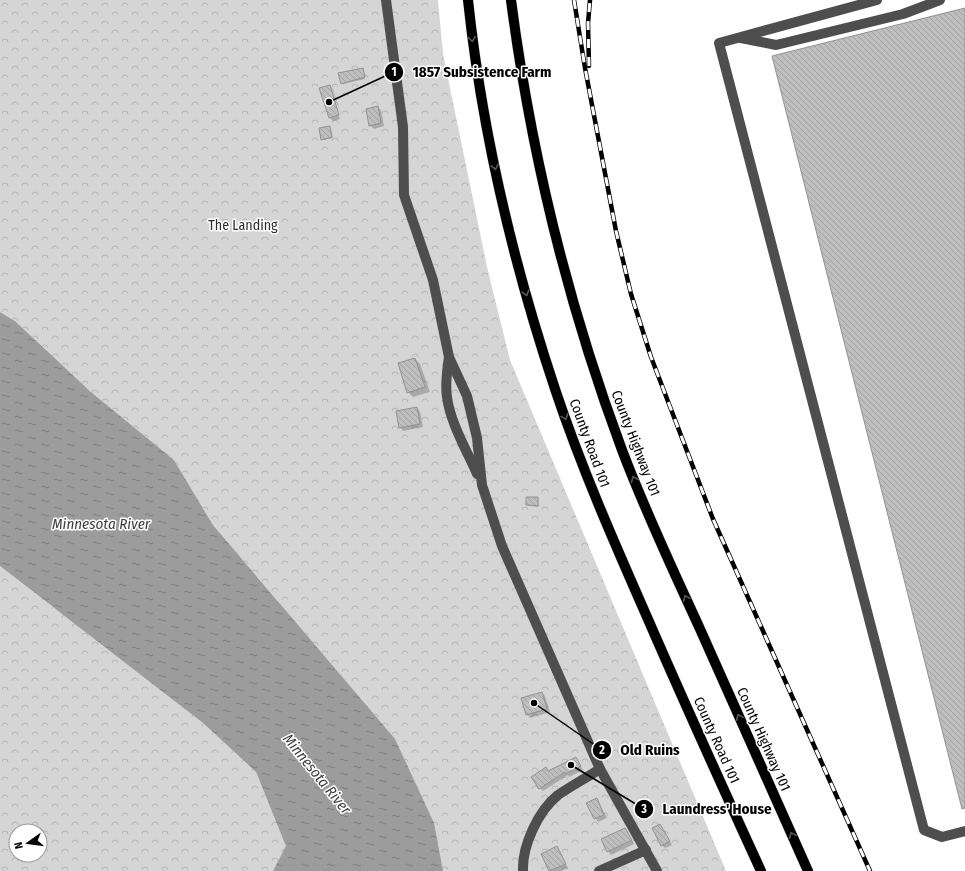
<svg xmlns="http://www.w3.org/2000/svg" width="965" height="871" font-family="'Fira Sans Condensed',sans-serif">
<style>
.forest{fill:url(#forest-crowns);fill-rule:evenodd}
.water{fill:url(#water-ripples)}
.shadow{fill:#0003}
.building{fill:url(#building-back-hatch);stroke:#929292}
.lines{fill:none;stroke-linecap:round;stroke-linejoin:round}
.major-casing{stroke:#dbdbdb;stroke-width:11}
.minor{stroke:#4e4e4e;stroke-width:10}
.major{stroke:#000;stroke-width:10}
.rail-casing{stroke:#000;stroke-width:4.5}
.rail{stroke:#fff;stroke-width:3;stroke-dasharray:9;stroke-linecap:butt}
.oneway{stroke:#595959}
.labels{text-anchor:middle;stroke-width:3;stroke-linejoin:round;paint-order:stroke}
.park-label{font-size:14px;fill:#2c2c2c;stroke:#fff}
.street-label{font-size:14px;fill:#000;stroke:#fff}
.water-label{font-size:15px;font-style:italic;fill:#3d3d3d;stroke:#fff}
.leader{fill:none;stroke:#000;stroke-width:1.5}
.callout-dot{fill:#000;stroke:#fff;stroke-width:1.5}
.mark-label{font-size:12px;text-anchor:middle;font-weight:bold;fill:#fff}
.callout-label{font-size:15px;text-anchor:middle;font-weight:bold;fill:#000;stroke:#fff;stroke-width:3;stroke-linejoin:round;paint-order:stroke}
</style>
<defs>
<pattern id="forest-crowns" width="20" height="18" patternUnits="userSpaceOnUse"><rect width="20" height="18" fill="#d5d5d5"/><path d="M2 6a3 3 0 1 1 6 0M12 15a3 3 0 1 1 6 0" fill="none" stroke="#b5b5b5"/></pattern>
<pattern id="water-ripples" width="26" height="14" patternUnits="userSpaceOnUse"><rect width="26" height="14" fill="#9c9c9c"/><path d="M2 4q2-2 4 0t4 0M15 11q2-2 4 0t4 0" fill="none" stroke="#7d7d7d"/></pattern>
<pattern id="building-back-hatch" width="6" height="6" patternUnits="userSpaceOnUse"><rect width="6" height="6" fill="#bebebe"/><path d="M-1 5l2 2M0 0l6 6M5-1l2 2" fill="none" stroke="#a2a2a2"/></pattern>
</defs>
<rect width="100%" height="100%" fill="#fff"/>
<g class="forest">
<path d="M0,0H438L443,54L487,267L510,360L726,871H441L277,600L213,525L174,460L91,392L15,321L0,312Z"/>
<path d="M0,566L54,608L68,615L203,723L256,772L270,806L317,871H0ZM16,831H40V855H16Z"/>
</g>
<path class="water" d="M0,312L15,321L91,392L174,460L213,525L395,739L434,823L443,871H273L286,846L256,772L203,723L0,566Z"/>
<g class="shadow">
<path d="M363,69L365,79L343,84L342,83Z"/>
<path d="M330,86L333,89L342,118L332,89H330L340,119L333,121L330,118Z"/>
<path d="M377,107L381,110L384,126L374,129L370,125Z"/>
<path d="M329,127L333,138L324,140L322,139Z"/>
<path d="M415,359L420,364L430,392L413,397L408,392Z"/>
<path d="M417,408L420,412L423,427L403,431L400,427Z"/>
<path d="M538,498L539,507L527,505Z"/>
<path d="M542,693L545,696L550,712L530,718L527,714Z"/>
<path d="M576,758L583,770L569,777L568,775L543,791L540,788L546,769L549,771Z"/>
<path d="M597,799L607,818L598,822L588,804Z"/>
<path d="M660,825L672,845L665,848L662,845Z"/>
<path d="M625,829L634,844L611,855L608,851Z"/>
<path d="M557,848L568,868L561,871H550L542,855Z"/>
</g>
<g class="building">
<path d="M965,8V808L962,809L772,56Z"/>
<path d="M363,68L365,77L341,84L338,73Z"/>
<path d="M330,85L339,115L329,118L319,88Z"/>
<path d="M378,106L381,123L369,126L366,109Z"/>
<path d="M330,126L332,137L321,140L319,128Z"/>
<path d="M415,358L425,387L407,393L398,363Z"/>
<path d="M417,407L420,424L399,428L396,411Z"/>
<path d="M526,497H538V506L526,505Z"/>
<path d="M542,692L547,709L526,715L521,698Z"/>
<path d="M576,757L581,766L565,774V772L539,789L531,777L546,767L548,771Z"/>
<path d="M597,798L604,815L594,819L586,803Z"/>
<path d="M660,824L670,841L661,846L652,828Z"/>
<path d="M625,828L632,840L607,852L601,839Z"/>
<path d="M557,846L566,864L549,871L541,854Z"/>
</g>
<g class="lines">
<g class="major-casing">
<g id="major">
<path d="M468,0C482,132 513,263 555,389C581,467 614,542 647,617C684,702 722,786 761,871"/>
<path d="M511,0C531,154 568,305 622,450C645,511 673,570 700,629C736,710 772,790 808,871"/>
</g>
</g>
<g class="minor">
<path d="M386,0L403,127L404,195L433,280L449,357L467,396L477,438L482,485L502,546L600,769L657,871"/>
<path d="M877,0L719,43L924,830L942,837L965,831"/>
<path d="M741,38L776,45L903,14L940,0"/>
<path d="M449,357C447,370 445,384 447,397C450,422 467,451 477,474"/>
<path d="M523,871C522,846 538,811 558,795C571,786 586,778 600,769"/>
<path d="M599,871L646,850"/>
</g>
<use href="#major" class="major"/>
<g class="rail-casing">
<g id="rail">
<path d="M574,0L585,68L616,231L631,294L651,357L713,519L870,871"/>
<path d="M589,66L588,23L590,0"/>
</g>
</g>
<use href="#rail" class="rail"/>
</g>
<defs><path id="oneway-chevron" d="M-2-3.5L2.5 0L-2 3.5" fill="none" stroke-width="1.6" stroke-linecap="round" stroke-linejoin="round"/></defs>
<g class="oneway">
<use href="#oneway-chevron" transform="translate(472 39) rotate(82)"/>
<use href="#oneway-chevron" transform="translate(495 167) rotate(78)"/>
<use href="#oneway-chevron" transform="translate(526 293) rotate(74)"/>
<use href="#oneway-chevron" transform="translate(565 417) rotate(70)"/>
<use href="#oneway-chevron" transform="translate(634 479) rotate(-112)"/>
<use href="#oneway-chevron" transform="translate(686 598) rotate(-114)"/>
<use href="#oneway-chevron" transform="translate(739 717) rotate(-114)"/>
<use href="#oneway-chevron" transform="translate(792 835) rotate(-114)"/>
</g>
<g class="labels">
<g class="park-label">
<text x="243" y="230">The Landing</text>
</g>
<g class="street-label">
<text transform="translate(590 443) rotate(70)" y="5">County Road 101</text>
<text transform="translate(636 443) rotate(69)" y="5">County Highway 101</text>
<text transform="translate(764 739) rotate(66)" y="5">County Highway 101</text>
<text transform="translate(717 740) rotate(66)" y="5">County Road 101</text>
</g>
<g class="water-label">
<text x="101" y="529">Minnesota River</text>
<text transform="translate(317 774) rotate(51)" y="5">Minnesota River</text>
</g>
</g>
<path class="leader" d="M329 102L394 72M534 703L602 750M571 765L644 809"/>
<g class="callout-dot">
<circle cx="329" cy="102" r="4"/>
<circle cx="534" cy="703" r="4"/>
<circle cx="571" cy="765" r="4"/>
<circle cx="394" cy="72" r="10"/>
<circle cx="602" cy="750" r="10"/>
<circle cx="644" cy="809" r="10"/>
</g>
<g class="mark-label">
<text x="394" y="76">1</text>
<text x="602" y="754">2</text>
<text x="644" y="813">3</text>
</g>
<g class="callout-label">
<text x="482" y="77">1857 Subsistence Farm</text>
<text x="650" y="755">Old Ruins</text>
<text x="717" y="814">Laundress' House</text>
</g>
<g transform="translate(28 843) rotate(256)"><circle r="19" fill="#ffffff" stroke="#999999"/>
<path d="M0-3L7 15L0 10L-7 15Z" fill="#000000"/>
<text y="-6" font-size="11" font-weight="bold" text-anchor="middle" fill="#000000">N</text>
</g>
</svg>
